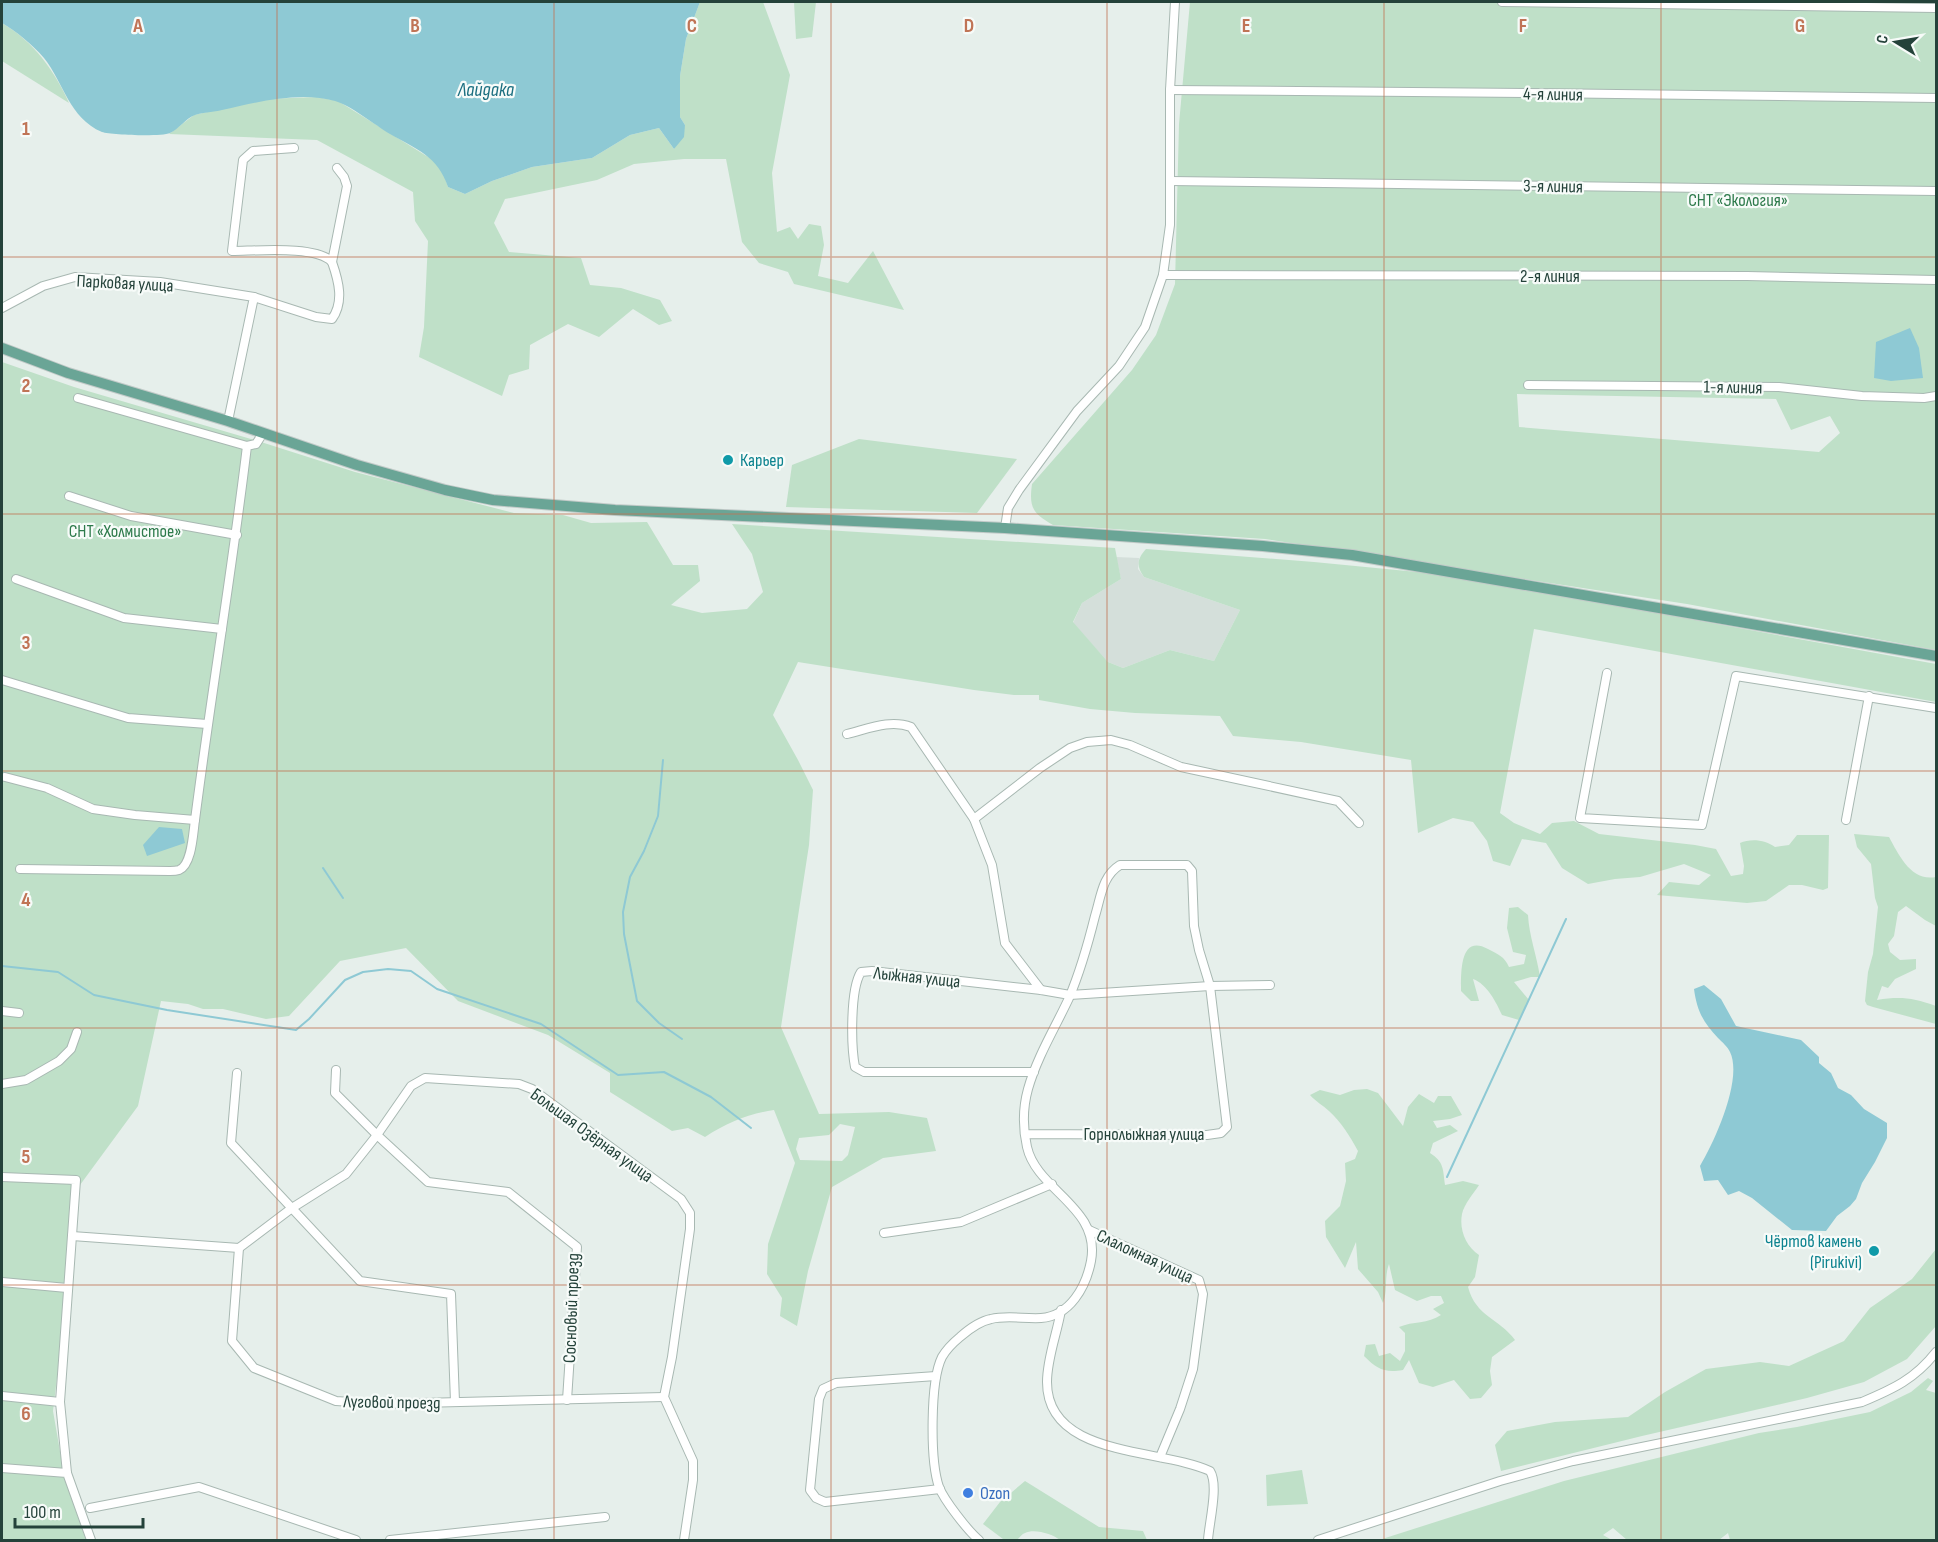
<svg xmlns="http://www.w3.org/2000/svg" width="1938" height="1542" font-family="'Sofia Sans Condensed',sans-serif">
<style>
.built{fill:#d4dfda}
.green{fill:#bfe0c8;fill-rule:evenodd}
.water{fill:#8ec9d4}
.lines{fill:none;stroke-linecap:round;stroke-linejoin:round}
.stream{stroke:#8ec9d4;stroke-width:2}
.minor-casing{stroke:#a8b8b2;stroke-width:10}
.major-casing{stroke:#c2cac8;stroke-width:12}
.minor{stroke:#fff;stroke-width:8}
.major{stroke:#6aa596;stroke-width:10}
.grid{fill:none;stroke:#c07456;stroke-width:1.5;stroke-opacity:0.55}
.culture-dot{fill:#0f9aa8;stroke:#f7fbf9;stroke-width:2}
.shop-dot{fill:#3f7fe0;stroke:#f7fbf9;stroke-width:2}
.labels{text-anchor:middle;stroke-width:4.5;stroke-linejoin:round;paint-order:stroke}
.street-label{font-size:18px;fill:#24423a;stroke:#f7fbf9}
.park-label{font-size:18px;fill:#2d7a4b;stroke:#f7fbf9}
.culture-label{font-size:18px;fill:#0d838f;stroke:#f7fbf9;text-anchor:start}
.shop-label{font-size:18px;fill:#366cbe;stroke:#f7fbf9;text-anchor:start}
.water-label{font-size:20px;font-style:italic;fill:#1c6f80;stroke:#f7fbf9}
.grid-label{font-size:20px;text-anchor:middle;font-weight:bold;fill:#c07456;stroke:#f7fbf9;stroke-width:4.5;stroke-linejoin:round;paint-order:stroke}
</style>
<rect width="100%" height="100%" fill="#e6efeb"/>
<path class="built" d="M1116,557L1139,558L1138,569L1144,577L1240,610L1214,661L1170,650L1123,668L1108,662L1073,623L1082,603L1121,579Z"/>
<g class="green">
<path d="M700,2H763L790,75L772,173L777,232L790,227L798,239L809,224L821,226L824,245L818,276L848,283L873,251L904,310L794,284L788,272L759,263L742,242L726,159H684L634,164L597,180L505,199L494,223L509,252L581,258L590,285L621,288L660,300L672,321L659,325L633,309L599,337L568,324L530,345L529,369L509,375L502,396L419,357L424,327L428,241L415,221L413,192L317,140L169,134L194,115L264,99L317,97L338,101L433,160L443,172L448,187L465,194L492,181L532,167L592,158L630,135L659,128L674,149L685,125L680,117V76L686,39Z"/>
<path d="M794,2H816L812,37L796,39Z"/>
<path d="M1190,2H1936V650L1687,604L1265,539L1053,525C1032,513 1029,507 1032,484L1132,370L1156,335L1175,284L1179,124ZM1517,394L1776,399L1791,430L1830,416L1840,433L1819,452L1519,427Z"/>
<path d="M2,23C34,42 54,70 69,103L2,61Z"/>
<path d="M2,362L74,387L261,442L355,472L514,513L563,515L591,523L647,522L673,565H698L700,581L671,605L702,613L747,609L763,592L752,554L732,524L1115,548L1121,579L1082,603L1073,622L1108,662L1123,668L1170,650L1214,661L1240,610L1144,577C1136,566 1137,559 1146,549L1314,562L1448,575L1936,664V702L1534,629L1500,813L1514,823L1540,834L1552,823L1574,821L1599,834L1695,845L1716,849L1731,876L1743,874L1744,866L1740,843C1751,838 1766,840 1775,847L1789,845L1797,835H1829L1828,888L1823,890L1802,885H1789L1766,901L1747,903L1657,895L1669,882L1699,885L1711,875L1684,864L1640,877L1615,879L1588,884L1562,868L1546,843L1522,839L1510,866L1493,861L1487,841L1473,822L1453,818L1418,833L1411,760L1301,742L1233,736L1220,716L1135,713L1090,709L1039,700V695H1014L974,690L798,662L773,715L798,760L813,790L809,845L781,1027L819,1114L889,1112L927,1118L936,1151L883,1158L832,1187L808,1271L797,1326L780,1316L782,1298L767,1274L768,1244L795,1163L774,1110C748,1114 728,1122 705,1137L688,1128L672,1131L610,1092V1073L548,1035L458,1001L406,948L340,961L289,1016L266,1019L223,1009H203L188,1004L161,1001L138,1106L80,1185L53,1411L65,1480L86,1540H2ZM840,1124L855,1127L848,1155L842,1161L800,1160L796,1149L799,1138L829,1135Z"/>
<path d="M859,439L1017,459L977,513L786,507L792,465Z"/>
<path d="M1854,834L1889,837C1899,855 1911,882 1936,877V926L1925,920L1906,906L1898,912L1894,936L1888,944L1890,952L1900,960L1916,959V969L1895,979L1888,988L1882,986L1877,1000C1901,996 1913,998 1936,1006V1024L1873,1007L1867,1005L1865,1001L1868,972L1873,954L1878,907L1875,898L1871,864L1857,847Z"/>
<path d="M1518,907L1528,915C1529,936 1537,956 1540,977H1531L1514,982L1529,1000L1519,1020L1502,1015C1496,1002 1487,984 1473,979L1479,1001H1471L1461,991C1461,971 1460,934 1488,949C1499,955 1504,956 1509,967L1524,964L1526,955L1513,952L1507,928L1509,908Z"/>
<path d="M1367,1089L1378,1093L1403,1126L1408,1107L1419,1094L1434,1103L1438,1096H1451L1462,1115L1450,1119L1433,1121L1437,1128L1450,1125L1458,1131L1433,1143L1430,1153C1444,1162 1443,1169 1445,1185L1463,1181L1479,1185C1474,1193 1464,1204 1462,1214C1459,1230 1466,1246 1479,1255L1475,1277L1468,1287C1476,1317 1499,1318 1515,1340L1492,1357L1490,1371L1492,1385L1481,1398L1470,1399L1454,1380L1433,1387L1419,1383L1409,1360L1403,1370C1384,1373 1377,1369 1364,1356L1366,1345L1375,1344L1379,1356L1390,1353L1400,1361L1405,1351V1333L1399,1327C1413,1321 1428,1324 1441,1315L1433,1309L1444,1303L1441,1296H1431L1417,1301L1395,1290L1389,1264C1384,1277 1388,1290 1383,1303L1378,1292L1358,1269L1356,1242L1345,1268L1326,1237L1325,1221L1340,1206L1346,1181L1345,1163L1355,1159L1358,1151C1350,1136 1341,1122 1329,1111C1323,1105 1316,1102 1310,1095L1320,1090L1340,1095L1354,1090Z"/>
<path d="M1936,1249V1326L1907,1359L1864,1382L1807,1398L1642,1436L1501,1471L1495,1445L1507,1431L1555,1422L1628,1417L1665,1392L1706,1369L1760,1362L1789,1366L1844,1341L1870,1308L1912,1279Z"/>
<path d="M1928,1378L1933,1381L1926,1390L1936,1393V1540H1730L1728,1533L1719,1540H1627L1613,1528L1603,1535L1612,1540H1379L1564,1481L1759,1433L1797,1427L1870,1412L1911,1392Z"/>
<path d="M1302,1470L1308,1504L1267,1506L1266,1475Z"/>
<path d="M1025,1481L1099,1527L1143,1531L1147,1540H1060C1053,1534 1034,1528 1025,1533C1022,1534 1020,1537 1017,1540L1003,1539L983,1524L1000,1502Z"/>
</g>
<g class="water">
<path d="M2,2H700L686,39L680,76V117L685,125L684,137L674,149L659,128L630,135L592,158L532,167L492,181L465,194L448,187C438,156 416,149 390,134C375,125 350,105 335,101C300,91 257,102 222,110C214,112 204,112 195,115C186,118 179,129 170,133C161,137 111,135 102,132C69,118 64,83 44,58C32,44 17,32 2,23Z"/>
<path d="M1910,328L1919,348L1923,378L1891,381L1874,378L1876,342Z"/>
<path d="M159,827L182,829L185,843L147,856L143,845Z"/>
<path d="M1704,985L1721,999L1736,1026L1801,1040L1819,1057V1063L1831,1073L1838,1088L1851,1095L1864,1109L1887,1123V1138L1875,1162L1862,1183L1856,1199L1850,1206L1837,1216L1826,1231L1792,1230L1752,1198L1739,1191L1728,1195L1718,1180L1704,1181L1700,1166C1715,1141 1743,1079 1730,1052C1728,1047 1722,1042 1718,1038C1703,1022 1697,1011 1694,989Z"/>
</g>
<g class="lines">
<g class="stream">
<path d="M663,760L658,816L644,851L630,877L623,912L624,934L637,1001L659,1023L682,1039"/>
<path d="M323,868L343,898"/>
<path d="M2,966L58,972L94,995L167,1010L296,1030L309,1019L345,980L363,972L388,969L411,971L437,989L541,1024L618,1075L664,1072L711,1097L751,1128"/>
<path d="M1447,1177L1566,919"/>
</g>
<g class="minor-casing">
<g id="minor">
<path d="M1502,2L1936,8"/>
<path d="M1170,90C1425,93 1681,93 1936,98"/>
<path d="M294,148L253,151L243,160L232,251C255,251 317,245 332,262L347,186L344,177L337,168"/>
<path d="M1170,181L1936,191"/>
<path d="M1163,275L1747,276L1936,280"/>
<path d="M254,297L316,317L332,319C344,302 339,282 332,262"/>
<path d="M2,308L43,286L75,277L160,282L254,297L228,421"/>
<path d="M1528,385L1779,387L1862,396L1924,398L1936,396"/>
<path d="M78,398L247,446"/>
<path d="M69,496L131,516L237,535"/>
<path d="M1005,528L1008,508L1019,490L1077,411L1119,366L1145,327L1163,275L1170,225V90L1175,2"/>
<path d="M16,579L124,618L222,629"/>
<path d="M1607,673L1580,818L1702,825L1736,676L1936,708"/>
<path d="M2,680L128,718L207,724"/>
<path d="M847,734C868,729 890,719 911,727L974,819L992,865L1005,943L1041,990"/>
<path d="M5,777L47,788L93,809L135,815L195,820C211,695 232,571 247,446L256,444L263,433"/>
<path d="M974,819L1040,768L1070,748L1087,742L1111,740L1130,745L1181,767L1338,801L1359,823"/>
<path d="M1846,820L1869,696"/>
<path d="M20,869L170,871C173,871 176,871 179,870C192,865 193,833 195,820"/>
<path d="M2,1011L19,1013"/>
<path d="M336,1070L335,1093L377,1135L428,1182L508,1192L577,1247L567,1400"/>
<path d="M1034,1072H864L855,1067C851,1046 850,989 861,972L872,971L1041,990L1070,995L1210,986L1270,985"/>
<path d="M237,1073L231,1143L360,1281L451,1294L455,1402"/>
<path d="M2,1084L26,1080L59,1061L71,1049L77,1032"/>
<path d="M2,1177L76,1180L60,1402L67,1473"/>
<path d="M1089,1230L1199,1280L1203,1294L1193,1369L1180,1409L1160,1457"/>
<path d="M884,1233L961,1222L1052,1184"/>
<path d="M72,1236L239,1248L292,1208L346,1174L377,1135L411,1086L425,1078L519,1084L532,1089L681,1199L690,1213V1229L672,1357L664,1397L693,1461V1480L684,1540"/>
<path d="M239,1248L232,1341L254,1368L336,1401L381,1404L664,1397"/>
<path d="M2,1282L67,1288"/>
<path d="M1061,1310C1057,1334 1047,1358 1047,1382C1047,1458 1161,1448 1210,1471C1219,1485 1209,1523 1208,1540"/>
<path d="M936,1376L836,1383L823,1389L819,1399L810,1490L816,1498L825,1502L940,1489"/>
<path d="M2,1396L60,1402"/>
<path d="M2,1468L67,1473L91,1540"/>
<path d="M90,1508L199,1487L356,1540"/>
<path d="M390,1540L605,1517"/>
<path d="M979,1540C968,1531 944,1500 939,1487C930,1461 930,1381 942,1357C946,1350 954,1342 960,1337C968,1330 980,1321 991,1319C1007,1315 1024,1319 1041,1318C1070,1316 1086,1287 1091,1261C1101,1207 1037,1191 1027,1147C1023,1129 1023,1107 1028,1089C1037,1057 1055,1028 1069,998C1080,972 1088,944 1095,916C1101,897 1102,876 1120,865H1187L1192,871L1194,926L1199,950L1210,986L1227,1127L1221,1133L1207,1135L1025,1134"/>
<path d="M1318,1540L1500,1481L1573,1461L1862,1402C1893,1389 1915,1379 1936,1352"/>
</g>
</g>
<g class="major-casing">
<path id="major" d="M2,348L68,373L228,421L357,465L445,490L493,500L615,510L1005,528L1263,546L1352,555L1936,656"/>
</g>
<use href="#minor" class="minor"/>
<use href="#major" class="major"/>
</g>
<path class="grid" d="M277,2V1540M554,2V1540M831,2V1540M1107,2V1540M1384,2V1540M1661,2V1540M2,257H1936M2,514H1936M2,771H1936M2,1028H1936M2,1285H1936"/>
<g class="culture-dot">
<circle cx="728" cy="460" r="6"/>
<circle cx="1874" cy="1251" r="6"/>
</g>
<circle class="shop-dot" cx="968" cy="1493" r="6"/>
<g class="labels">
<g class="street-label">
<text transform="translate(1553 94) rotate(1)" y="6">4-я линия</text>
<text transform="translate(1553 186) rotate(1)" y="6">3-я линия</text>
<text x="1550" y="282">2-я линия</text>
<text transform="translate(125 283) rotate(3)" y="6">Парковая улица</text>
<text transform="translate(1733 387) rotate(1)" y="6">1-я линия</text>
<text transform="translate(917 977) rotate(6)" y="6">Лыжная улица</text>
<text x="1144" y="1140">Горнолыжная улица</text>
<text transform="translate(592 1135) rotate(36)" y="6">Большая Озёрная улица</text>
<text transform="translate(1145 1256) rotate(25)" y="6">Слаломная улица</text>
<text transform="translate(571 1308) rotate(-88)" y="6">Сосновый проезд</text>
<text transform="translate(392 1402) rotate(1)" y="6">Луговой проезд</text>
</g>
<g class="park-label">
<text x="1738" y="206">СНТ «Экология»</text>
<text x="125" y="537">СНТ «Холмистое»</text>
</g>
<g class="culture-label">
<text x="740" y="466">Карьер</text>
<text x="1862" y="1247" text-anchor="end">Чёртов камень<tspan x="1862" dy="21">(Pirukivi)</tspan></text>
</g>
<g class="shop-label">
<text x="980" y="1499">Ozon</text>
</g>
<g class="water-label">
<text x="486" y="96">Лайдака</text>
</g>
</g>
<g class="grid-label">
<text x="138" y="32">A</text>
<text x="415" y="32">B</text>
<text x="692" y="32">C</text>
<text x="969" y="32">D</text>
<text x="1246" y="32">E</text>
<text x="1523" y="32">F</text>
<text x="1800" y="32">G</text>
<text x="26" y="135">1</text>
<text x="26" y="392">2</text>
<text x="26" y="649">3</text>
<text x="26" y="906">4</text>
<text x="26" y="1163">5</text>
<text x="26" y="1420">6</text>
</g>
<rect width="1938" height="1542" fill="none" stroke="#24423a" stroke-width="6"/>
<g transform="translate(1896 42) rotate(281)" stroke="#f7fbf9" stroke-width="4.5" paint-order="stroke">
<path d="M0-4.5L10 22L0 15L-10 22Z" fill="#24423a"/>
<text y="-9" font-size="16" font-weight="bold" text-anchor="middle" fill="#24423a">С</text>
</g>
<path d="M15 1518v9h128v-9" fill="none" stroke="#24423a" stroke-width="3"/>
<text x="24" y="1518" font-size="18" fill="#24423a" stroke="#f7fbf9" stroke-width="4.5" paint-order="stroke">100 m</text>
</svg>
